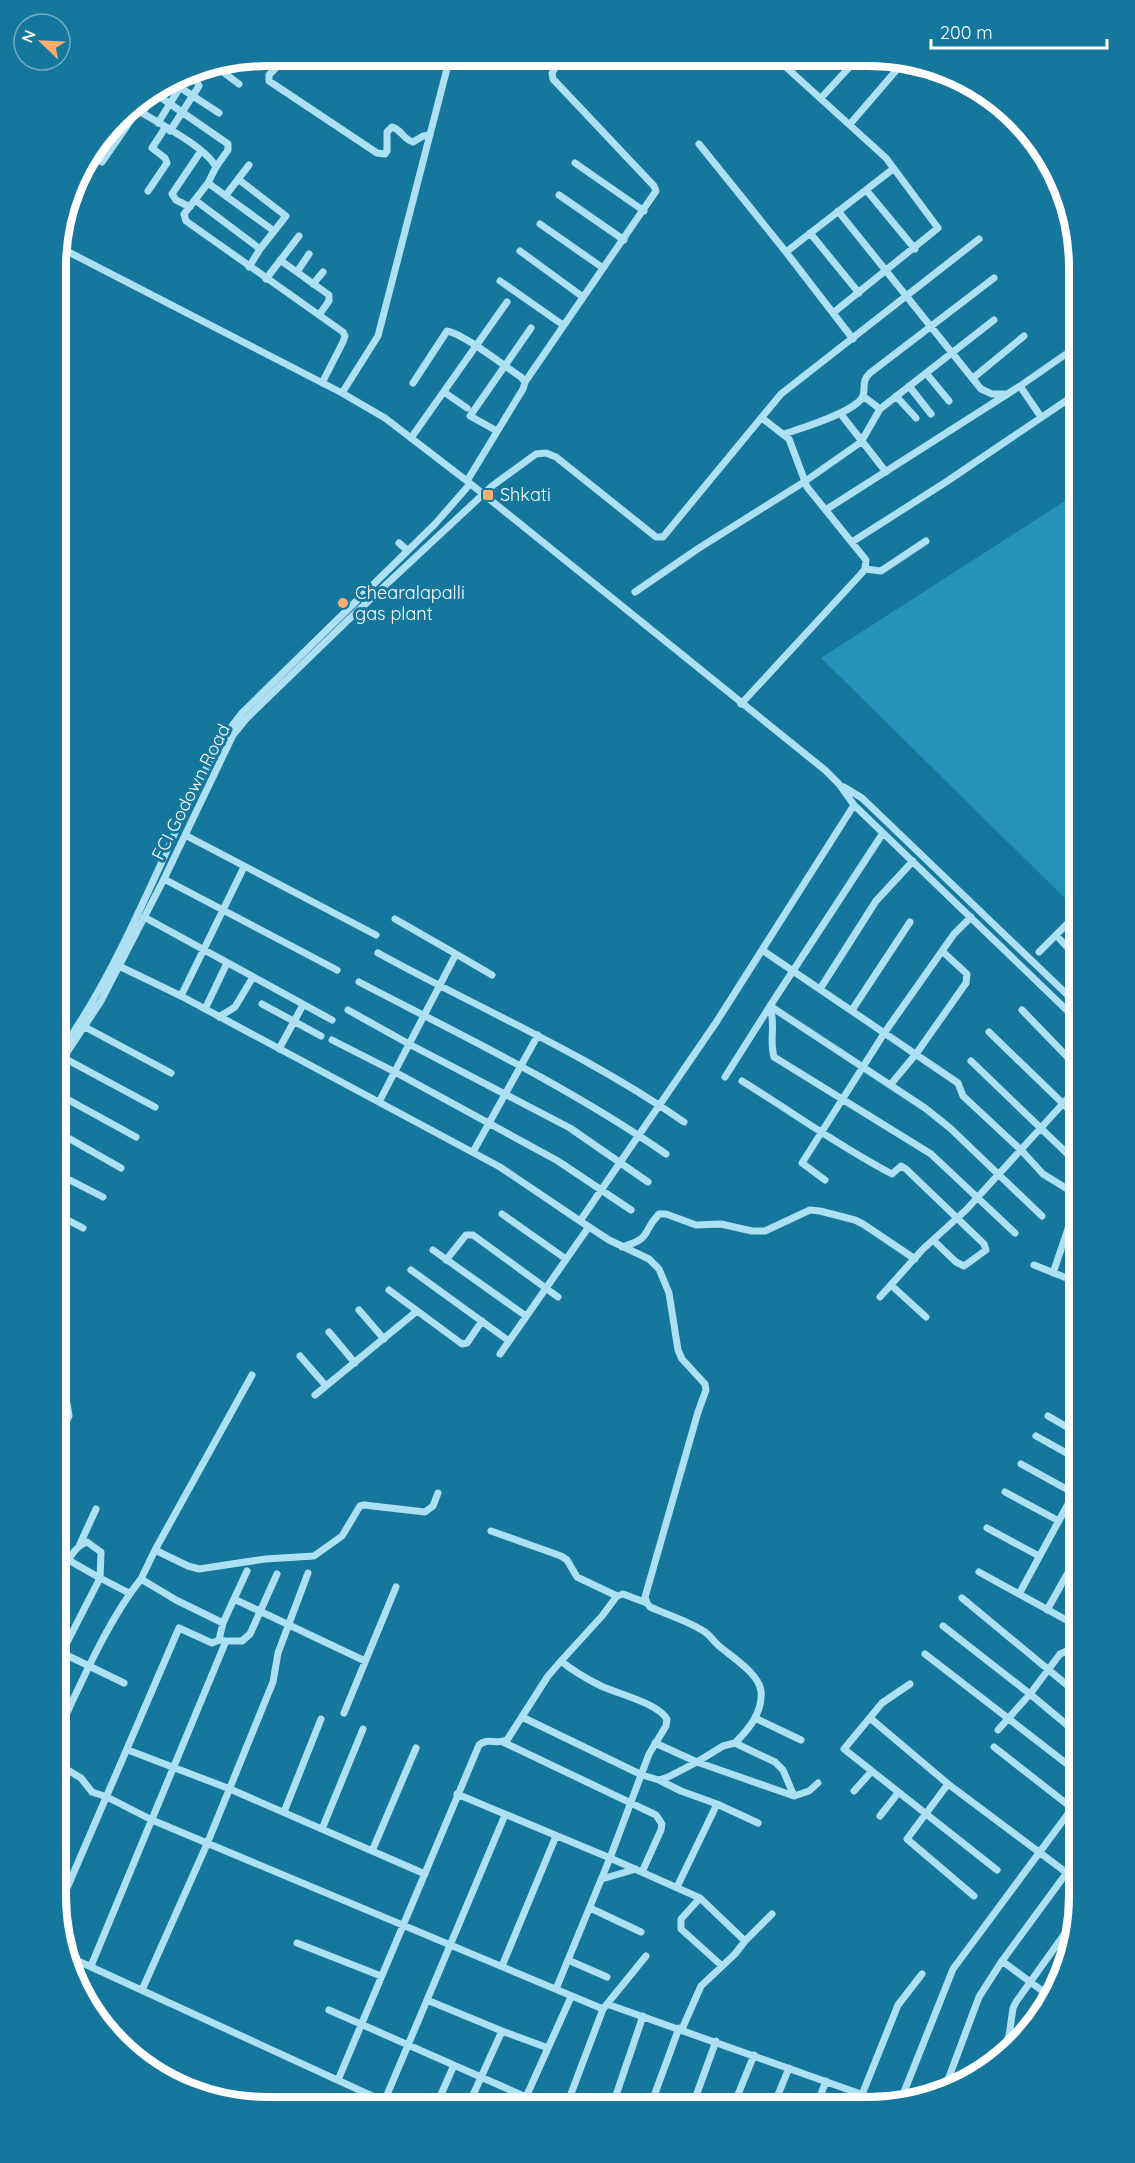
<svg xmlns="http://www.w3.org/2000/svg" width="1135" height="2163" font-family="Quicksand,sans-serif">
	<rect width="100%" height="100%" fill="#16779d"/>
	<path fill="#2592ba" d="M 1079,492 L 1079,912 L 821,658 Z"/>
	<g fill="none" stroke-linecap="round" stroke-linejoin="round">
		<path stroke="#ade0f3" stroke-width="7" d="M 287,56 L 269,75 L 269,81 L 377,153 L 385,154 L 387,151 L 387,132 L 392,127 C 401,129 404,140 413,142 L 423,136 L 430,135
			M 777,59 L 886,158 L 938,228 L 833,313
			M 215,66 L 239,84
			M 170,81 L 219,113
			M 153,92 L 228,144 L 228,150 L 216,167
			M 821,98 L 857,59
			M 131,106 C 152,120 204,145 216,167 L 208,183 L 184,214 L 186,221 L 343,332 L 345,336 L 343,342 L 322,383
			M 142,113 L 158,89
			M 116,123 L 124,129
			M 158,123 L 187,76
			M 850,124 L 906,59
			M 170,131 L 199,86 L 197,82 L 183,73
			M 699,144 L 786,252 L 853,339
			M 102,162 L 138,110
			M 575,163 L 644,211
			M 238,179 L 286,216 L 260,249 L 249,267
			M 208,183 L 274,231
			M 148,191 L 167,163 L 165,158 L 152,148 L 165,128
			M 867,191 L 915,249
			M 226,195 L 249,165
			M 559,195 L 624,240
			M 195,200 L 260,249
			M 190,207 L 176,200 L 172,194 L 201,151
			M 838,211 L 981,389 L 992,394 L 1004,394
			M 540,224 L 603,268
			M 810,233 L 859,293
			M 57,246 L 342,393 L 385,418 L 467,481 L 825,770 L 839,784 L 854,805 L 1079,1022
			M 520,251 L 583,297
			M 786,252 L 893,169
			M 280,260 L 329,295 L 329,301 L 319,315
			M 297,272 L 309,254
			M 266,279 L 299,236
			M 500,281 L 563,325
			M 313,284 L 323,272
			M 926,373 L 949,401
			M 973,378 L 1024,336
			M 525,382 L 656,191 L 654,186 L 553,79 L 552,73 L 562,57
			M 413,383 L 447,331 C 464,334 504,366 521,377 L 525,382 L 523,389 L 467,481
			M 909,386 L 931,414
			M 1020,386 L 1079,345
			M 444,392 L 467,408
			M 342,393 L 378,336 L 450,57
			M 863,396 L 880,409
			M 896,396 L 916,418
			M 1071,397 L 1079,409
			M 840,413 L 886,472
			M 497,431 L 470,416 L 531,328
			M 784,434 C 802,428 852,413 862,398 C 867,389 860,382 870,373 L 994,278
			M 411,438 L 507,302
			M 827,509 L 1020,386 L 1041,417
			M 852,542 L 946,482 L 1079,392
			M 399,543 L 407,550
			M 865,569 L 881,571 L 926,541
			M 635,592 L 699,548 L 804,482 L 861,442 L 880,409 L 994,320
			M 741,704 L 861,574 L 865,569 L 866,560 L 807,487 L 789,439 L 762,418
			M 844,787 L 862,798 L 1079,1006
			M 883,833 L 770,1006 L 925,1108 L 950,1128 L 1042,1216
			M 185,835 L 376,935
			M 164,879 L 337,970
			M 144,917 L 332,1020
			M 395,919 L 456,954
			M 1056,935 L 1079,960
			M 762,950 L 958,1083 L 963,1096 L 1021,1150 L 1043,1174 L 1069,1190 L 1076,1195 L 1079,1202
			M 1039,952 L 1075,916 L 1079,916
			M 378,953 C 480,1009 588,1055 684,1122
			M 119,966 L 181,996 L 500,1167 L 580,1221 L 717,1021 L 854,805
			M 359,982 C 463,1036 569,1087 666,1154
			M 820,989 L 876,901 L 913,861
			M 181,996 L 244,867
			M 262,1004 L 321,1036
			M 770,1006 C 776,1026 769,1039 774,1057 L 931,1154 L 1015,1233
			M 205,1009 L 227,963
			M 348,1010 L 409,1044 L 570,1128 L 648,1182
			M 852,1010 L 910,922
			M 1022,1010 L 1079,1069
			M 219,1017 L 235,1007 L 253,977
			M 85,1027 L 171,1073
			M 989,1032 L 1079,1119
			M 332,1040 L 395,1072 L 558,1161 L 631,1210
			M 279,1049 L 303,1005
			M 56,1058 C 99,998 130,932 160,866 C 182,817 208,754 242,713 L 435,524 L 470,484
			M 64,1058 L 155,1107
			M 971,1061 L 1079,1165
			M 56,1069 L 101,1001 L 164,879 L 233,735 L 246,719 L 347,621 L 492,486 L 536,454 L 546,453 L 556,457 L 656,537 L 663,537 L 781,394 L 979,239
			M 725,1077 L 770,1006
			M 742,1081 C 792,1112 840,1147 892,1174 L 901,1166 L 906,1169 L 984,1244 L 986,1250 L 964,1266 L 956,1262 L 933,1240
			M 891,1084 L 916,1054 L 966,983 L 967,974 L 942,951
			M 56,1093 L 136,1137
			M 379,1102 L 456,954 L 492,975
			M 56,1131 L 121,1168
			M 473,1152 L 538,1035
			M 56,1173 L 103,1197
			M 825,1180 L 802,1163 L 885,1032 L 954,934 L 971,917
			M 56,1214 L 83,1228
			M 502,1214 L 566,1259
			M 580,1221 L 609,1240 L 649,1259 L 659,1269 L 669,1293 L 678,1350 L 682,1359 L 705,1384 L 706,1390 L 698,1412 L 645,1597 L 647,1603 L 650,1607 C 668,1615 689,1621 705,1632 C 710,1635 713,1641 718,1645 C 730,1656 759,1673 761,1691 C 763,1712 749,1729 735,1743
			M 1064,1240 L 1079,1246
			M 622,1247 C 654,1237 640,1234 659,1214 L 666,1214 L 696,1225 L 721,1224 L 752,1231 L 765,1231 L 810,1210 L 820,1211 L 855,1220 L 863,1224 L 915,1259
			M 433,1250 L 526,1316
			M 446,1260 L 466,1235 L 473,1235 L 558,1297
			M 1034,1265 L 1079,1283
			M 411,1270 L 509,1341
			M 1053,1273 L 1074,1211 L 1079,1204
			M 891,1285 L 926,1317
			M 389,1290 L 462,1344 L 467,1343 L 482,1321
			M 880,1297 L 923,1249 L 966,1210 L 1079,1086
			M 359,1310 L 384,1339
			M 1077,1318 L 1079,1319
			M 329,1332 L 355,1363
			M 500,1354 L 588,1228
			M 300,1356 L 326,1386
			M 315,1395 L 417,1311
			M 1048,1416 L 1079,1434
			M 1036,1436 L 1079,1460
			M 56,1444 L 69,1416 L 67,1403 L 56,1397
			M 1021,1464 L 1079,1496
			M 1005,1492 L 1059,1521
			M 987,1528 L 1039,1556
			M 491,1531 L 561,1556 L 567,1560 L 577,1577 L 617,1596
			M 80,1544 L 96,1509
			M 155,1550 L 252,1375
			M 979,1572 L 1079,1627
			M 1068,1573 L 1079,1579
			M 56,1586 C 63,1572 71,1547 87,1542 L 101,1552 L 100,1578 L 129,1593
			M 1019,1594 L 1074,1493
			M 962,1598 L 1079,1695
			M 234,1599 L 247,1571
			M 1047,1610 L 1079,1553
			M 943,1626 L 1030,1694 L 1079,1735
			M 226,1641 L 242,1641 L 250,1634 L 277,1574
			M 56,1650 L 124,1683
			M 925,1654 L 1067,1764
			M 365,1661 L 234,1599 L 223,1623 L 176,1600 L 141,1579 L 155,1550 L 188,1566 L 199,1569 L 265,1559 L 314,1556 L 342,1536 L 360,1506 L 364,1505 L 425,1512 L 433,1506 L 438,1493
			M 56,1664 L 100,1578 L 56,1553
			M 910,1684 L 882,1703 L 844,1749 L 997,1870
			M 344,1713 L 396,1587
			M 522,1717 L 642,1775 L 659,1780 L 668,1777 L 697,1762 L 723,1746 L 735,1743 L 775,1762 L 783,1770 L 794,1796 L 809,1791 L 818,1783
			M 755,1718 L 801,1740
			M 870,1718 L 948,1784 L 1079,1882
			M 998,1730 L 1030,1694 L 1060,1654 L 1067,1651 L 1079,1657
			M 56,1736 C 80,1686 107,1621 141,1579
			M 503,1742 L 656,1815 L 662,1824 L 661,1830 L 642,1872
			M 655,1743 L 697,1762 L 794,1796
			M 994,1747 L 1072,1808
			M 128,1750 L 230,1789 L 425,1874
			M 1079,1752 L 1076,1750 L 1079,1746
			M 56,1763 L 81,1778 L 92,1792 L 107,1797 L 152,1820 L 603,2009 L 607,2004 L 889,2104
			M 659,1780 L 681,1791 L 717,1804
			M 948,1784 L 907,1839 L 974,1896
			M 854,1791 L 871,1772
			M 457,1794 L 610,1858 L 700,1898 L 745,1941 L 735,1954 L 701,1986 L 682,2029
			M 56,1809 L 58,1811
			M 284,1812 L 321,1719
			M 880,1816 L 898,1793
			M 322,1829 L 363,1729
			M 372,1851 L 416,1748
			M 602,1879 L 636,1869
			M 677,1887 L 717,1804 L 758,1823
			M 700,1898 L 681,1919 L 681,1929 L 722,1966
			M 590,1908 L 641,1932
			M 58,1909 L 179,1628 L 212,1643 L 219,1640 L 223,1623
			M 745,1941 L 772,1914
			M 297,1943 L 381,1976
			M 65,1955 L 394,2106
			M 568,1960 L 607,1977
			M 1002,1961 L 1079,1856
			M 91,1966 L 226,1641 L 219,1640
			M 502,1966 L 556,1836
			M 556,1989 L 610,1858 L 649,1754 L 666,1726 L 667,1719 C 657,1703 619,1694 601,1686 C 587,1679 573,1671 561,1661 L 602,1616 L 617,1596 L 623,1594 L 647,1603
			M 142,1990 L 207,1844 L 273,1682 L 278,1653 L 308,1573
			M 427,2000 L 502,2031 L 468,2106
			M 607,2004 L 646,1956
			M 329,2010 L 526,2097
			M 502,2031 L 548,2048
			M 1009,2036 L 1019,2041
			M 998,2060 L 1009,2036 L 1013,2008 L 1016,2002 L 1078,1915
			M 338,2080 L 479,1745 C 487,1737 497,1745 507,1740 L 548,1676 L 561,1661
			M 943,2093 L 979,1997 L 1002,1961 L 1052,1998
			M 384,2102 L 505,1815
			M 900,2102 L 953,1969 L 1079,1799
			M 436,2106 L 454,2065
			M 522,2106 L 571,1997
			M 566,2107 L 603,2009
			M 612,2107 L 643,2016
			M 650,2107 L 679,2028
			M 692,2107 L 716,2041
			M 733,2107 L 754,2055
			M 773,2107 L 789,2068
			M 816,2107 L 826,2081
			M 857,2107 L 898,2005 L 922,1974"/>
	</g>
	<g fill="#ffad6f" stroke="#16779d" stroke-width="2">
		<rect x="482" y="489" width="12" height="12" rx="3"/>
		<circle cx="343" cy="603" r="6"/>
	</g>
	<g text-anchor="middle" stroke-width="6" stroke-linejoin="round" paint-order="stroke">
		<g font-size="18" fill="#fff" stroke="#16779d" text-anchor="start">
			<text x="500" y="501">Shkati</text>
			<text x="355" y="599">Chearalapalli<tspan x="355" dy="21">gas plant</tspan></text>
		</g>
		<g font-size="18" fill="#fff" stroke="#16779d">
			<text transform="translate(191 792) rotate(-63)" y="6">FCI Godown Road</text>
		</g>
	</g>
	<path d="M0 0H1135V2163H0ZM267 66H868A201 201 0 0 1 1069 267V1896A201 201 0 0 1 868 2097H267A201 201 0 0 1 66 1896V267A201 201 0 0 1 267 66Z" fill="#16779d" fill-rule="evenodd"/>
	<path fill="none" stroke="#fff" stroke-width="8" d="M267 66H868A201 201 0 0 1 1069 267V1896A201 201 0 0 1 868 2097H267A201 201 0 0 1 66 1896V267A201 201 0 0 1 267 66Z"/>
	<g transform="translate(42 42) rotate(293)"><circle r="28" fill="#16779d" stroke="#73adc4" stroke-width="1.5"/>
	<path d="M0-4.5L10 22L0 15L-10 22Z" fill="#ffad6f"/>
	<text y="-9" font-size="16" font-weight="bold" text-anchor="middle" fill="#ffffff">N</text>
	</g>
	<path d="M931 39v9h176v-9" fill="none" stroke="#ffffff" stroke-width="3"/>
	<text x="940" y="39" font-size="18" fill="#ffffff" stroke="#16779d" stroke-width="4.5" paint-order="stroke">200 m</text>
</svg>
